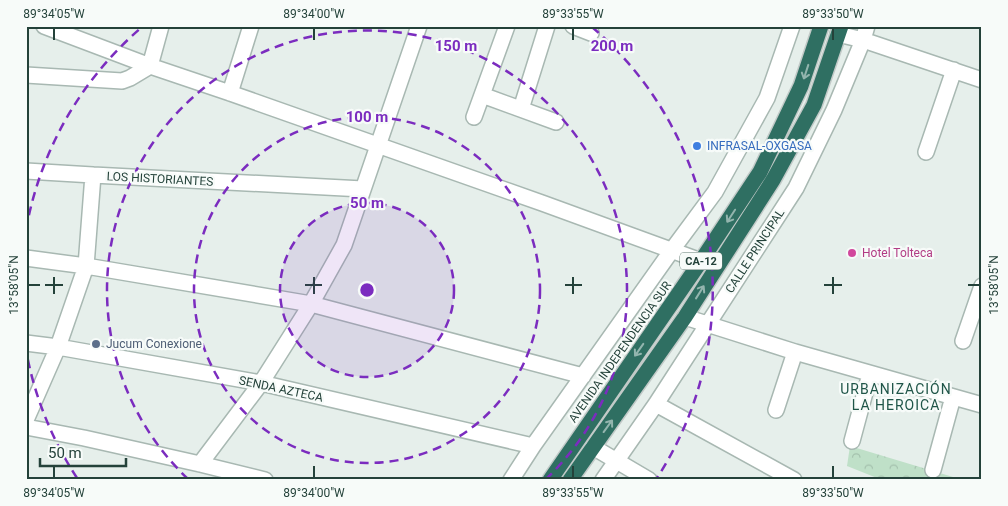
<svg xmlns="http://www.w3.org/2000/svg" width="1008" height="506" font-family="Roboto,sans-serif">
	<defs>
		<pattern id="forest-crowns" width="20" height="18" patternUnits="userSpaceOnUse" patternTransform="scale(1.25)"><rect width="20" height="18" fill="#bfe0c8"/><path d="M2 6a3 3 0 1 1 6 0M12 15a3 3 0 1 1 6 0" fill="none" stroke="#a4c1ad"/></pattern>
	</defs>
	<rect width="100%" height="100%" fill="#e6efeb"/>
	<path fill="url(#forest-crowns)" d="M 850,446 L 963,480 L 882,480 L 847,466 Z"/>
	<g fill="none" stroke-linecap="round" stroke-linejoin="round">
		<defs>
			<path id="minor" d="M 44,26 L 150,66 L 230,93 L 542,203 L 701,261
				M 573,26 L 591,33
				M 838,34 L 863,40 L 982,80
				M 26,75 L 122,81 L 130,78 L 150,66 L 161,26
				M 230,93 L 251,26
				M 482,95 L 556,122
				M 521,109 L 547,26
				M 474,117 L 507,26
				M 926,152 L 954,70
				M 26,171 L 93,175
				M 26,258 L 86,266 L 311,304 L 583,376
				M 685,317 L 795,352 L 982,405
				M 963,341 L 982,286
				M 26,343 L 58,347 L 261,383 L 533,446
				M 656,404 L 794,480
				M 776,410 L 795,352
				M 26,420 L 58,347 L 86,266 L 93,175 L 363,189
				M 26,427 L 84,438 L 200,464 L 265,480
				M 852,441 L 870,374
				M 593,447 L 649,480
				M 200,464 L 261,383 L 311,304 L 344,245 L 419,26
				M 933,470 L 953,397
				M 511,480 L 533,446 L 672,250 L 715,192 L 767,98 L 792,26
				M 603,480 L 656,404 L 796,188 L 834,110 L 863,40 L 867,26"/>
			<path id="highway" d="M 550,480 L 701,261 L 760,172 L 801,86 L 821,26
				M 570,480 L 685,317 L 773,180 L 814,105 L 841,26"/>
		</defs>
		<use href="#minor" stroke="#a8b8b2" stroke-width="18"/>
		<use href="#highway" stroke="#c2cac8" stroke-width="18"/>
		<use href="#minor" stroke="#fff" stroke-width="15"/>
		<use href="#highway" stroke="#2f6f62" stroke-width="15"/>
	</g>
	<defs><path id="oneway-shaft" d="M-6 0H5M1.5-3L5.5 0L1.5 3" fill="none" stroke-width="1.6" stroke-linecap="round" stroke-linejoin="round" transform="scale(1.25)"/></defs>
	<g stroke="#93b5ae">
		<use href="#oneway-shaft" transform="translate(806 72) rotate(108)"/>
		<use href="#oneway-shaft" transform="translate(731 216) rotate(123)"/>
		<use href="#oneway-shaft" transform="translate(700 292) rotate(-58)"/>
		<use href="#oneway-shaft" transform="translate(639 350) rotate(125)"/>
		<use href="#oneway-shaft" transform="translate(608 426) rotate(-54)"/>
	</g>
	<path fill="none" stroke="#24423a" stroke-width="2" d="M 54,28 L 54,40M 314,28 L 314,40M 573,28 L 573,40M 833,28 L 833,40M 54,277 L 54,294M 314,277 L 314,294M 573,277 L 573,294M 833,277 L 833,294M 28,285 L 40,285M 45,285 L 63,285M 305,285 L 322,285M 565,285 L 582,285M 824,285 L 842,285M 968,285 L 980,285M 54,466 L 54,478M 314,466 L 314,478M 573,466 L 573,478M 833,466 L 833,478"/>
	<circle cx="367" cy="290" r="87" fill="#7b2cbf" fill-opacity=".12"/>
	<g fill="none" stroke="#7b2cbf" stroke-width="2.5" stroke-dasharray="9 6">
		<circle cx="367" cy="290" r="87"/>
		<circle cx="367" cy="290" r="173"/>
		<path d="M188 479A260 260 0 1 1 546 479"/>
		<path d="M77 478A346 346 0 0 1 26 350M26 230A346 346 0 0 1 142 27M592 27A346 346 0 0 1 657 478"/>
	</g>
	<circle fill="#3f7fe0" stroke="#f7fbf9" stroke-width="2" cx="697" cy="146" r="5"/>
	<circle fill="#d1479c" stroke="#f7fbf9" stroke-width="2" cx="852" cy="253" r="5"/>
	<circle fill="#5c6f8a" stroke="#f7fbf9" stroke-width="2" cx="96" cy="344" r="5"/>
	<g text-anchor="middle" stroke-width="4.5" stroke-linejoin="round" paint-order="stroke">
		<rect fill="#f7fbf9" stroke="#637a73" stroke-width="1" x="680" y="252.5" width="42" height="17" rx="4"/>
		<g font-size="11" font-weight="bold" fill="#24423a">
			<text x="701" y="265">CA-12</text>
		</g>
		<g font-size="12" fill="#366cbe" stroke="#f7fbf9" text-anchor="start">
			<text x="707" y="150">INFRASAL-OXGASA</text>
		</g>
		<g font-size="12" fill="#24423a" stroke="#f7fbf9">
			<text transform="translate(160 179) rotate(3)" y="4">LOS HISTORIANTES</text>
			<text transform="translate(755 251) rotate(-57)" y="4">CALLE PRINCIPAL</text>
			<text transform="translate(620 352) rotate(-55)" y="4">AVENIDA INDEPENDENCIA SUR</text>
			<text transform="translate(281 389) rotate(12)" y="4">SENDA AZTECA</text>
		</g>
		<g font-size="12" fill="#b23c85" stroke="#f7fbf9" text-anchor="start">
			<text x="862" y="257">Hotel Tolteca</text>
		</g>
		<g font-size="12" fill="#4e5e75" stroke="#f7fbf9" text-anchor="start">
			<text x="106" y="348">Jucum Conexione</text>
		</g>
		<g font-size="14" letter-spacing="1" fill="#1f5548" stroke="#f7fbf9">
			<text x="896" y="394">URBANIZACIÓN<tspan x="896" dy="16">LA HEROICA</tspan></text>
		</g>
	</g>
	<circle cx="367" cy="290" r="8" fill="#7b2cbf" stroke="#f7fbf9" stroke-width="2.5"/>
	<g font-size="15" text-anchor="middle" font-weight="bold" fill="#7b2cbf" stroke="#f7fbf9" stroke-width="4.5" stroke-linejoin="round" paint-order="stroke">
		<text x="612" y="51">200 m</text>
		<text x="456" y="51">150 m</text>
		<text x="367" y="122">100 m</text>
		<text x="367" y="208">50 m</text>
	</g>
	<rect width="1008" height="506" fill="none" stroke="#f7fbf9" stroke-width="55"/>
	<path d="M40 458v8h86v-8" fill="none" stroke="#24423a" stroke-width="2.5"/>
	<text x="48" y="458" font-size="15" fill="#24423a" stroke="#f7fbf9" stroke-width="4" paint-order="stroke">50 m</text>
	<rect x="28" y="28" width="952" height="450" fill="none" stroke="#24423a" stroke-width="2"/>
	<g font-size="12" text-anchor="middle" fill="#24423a">
		<text x="54" y="18">89°34'05"W</text>
		<text x="314" y="18">89°34'00"W</text>
		<text x="573" y="18">89°33'55"W</text>
		<text x="833" y="18">89°33'50"W</text>
		<text transform="translate(14 285) rotate(-90)" y="4">13°58'05"N</text>
		<text transform="translate(994 285) rotate(-90)" y="4">13°58'05"N</text>
		<text x="54" y="497">89°34'05"W</text>
		<text x="314" y="497">89°34'00"W</text>
		<text x="573" y="497">89°33'55"W</text>
		<text x="833" y="497">89°33'50"W</text>
	</g>
</svg>
